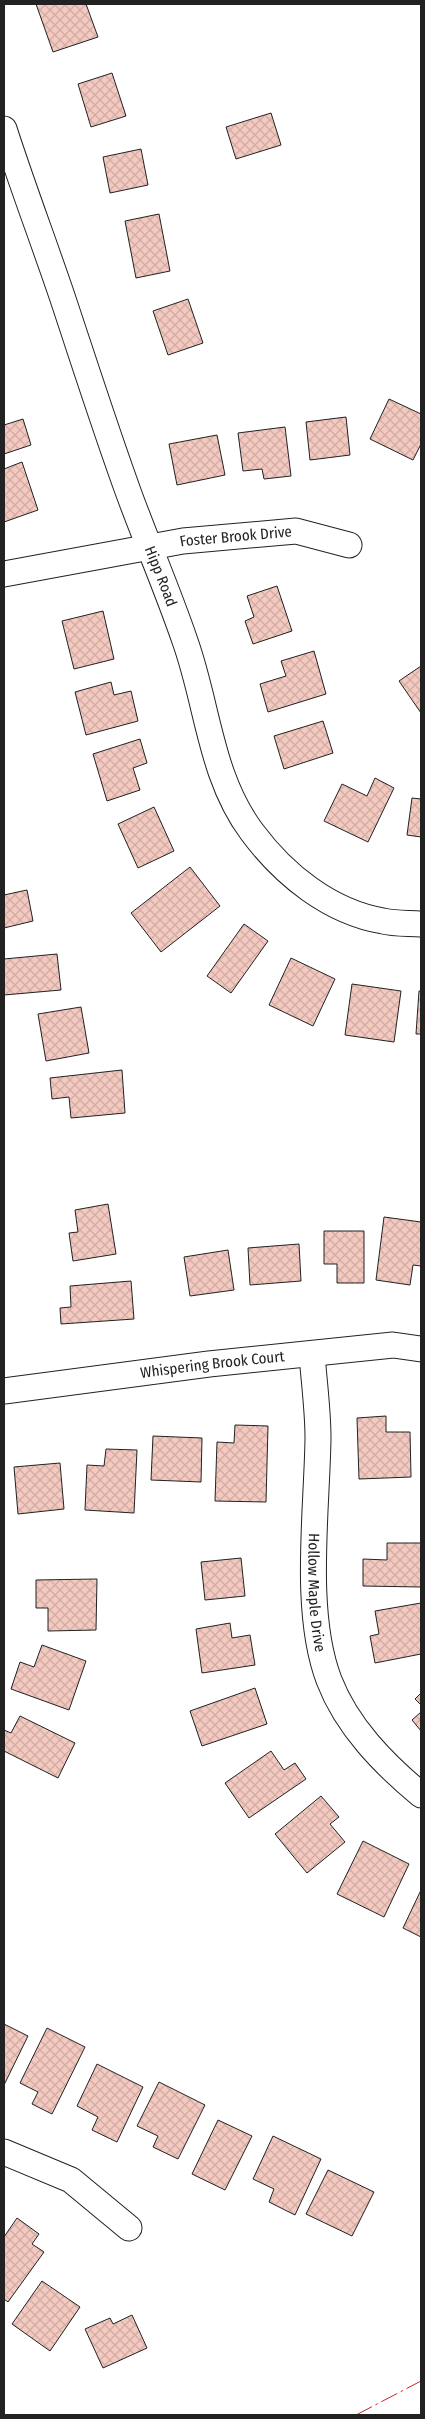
<svg xmlns="http://www.w3.org/2000/svg" width="425" height="2419" font-family="'Fira Sans Condensed',sans-serif">
	<defs>
		<pattern id="building-cross-hatch" width="8" height="8" patternUnits="userSpaceOnUse" patternTransform="scale(1.25)"><rect width="8" height="8" fill="#f3c9c0"/><path d="M0 0l8 8M0 8l8-8" fill="none" stroke="#d0aca5"/></pattern>
	</defs>
	<rect width="100%" height="100%" fill="#fff"/>
	<path fill="url(#building-cross-hatch)" stroke="#222" d="M 36,4 L 86,4 L 98,37 L 53,52 Z
		M 112,73 L 126,116 L 91,127 L 78,84 Z
		M 271,113 L 281,145 L 236,159 L 226,127 Z
		M 141,149 L 148,185 L 110,193 L 103,157 Z
		M 159,214 L 170,271 L 136,278 L 125,221 Z
		M 188,299 L 203,343 L 168,355 L 153,311 Z
		M 389,399 L 421,414 L 421,444 L 413,460 L 370,439 Z
		M 346,417 L 350,455 L 310,460 L 306,422 Z
		M 23,419 L 31,445 L 4,454 L 4,425 Z
		M 285,427 L 291,476 L 264,479 L 262,469 L 243,471 L 238,433 Z
		M 217,435 L 225,475 L 177,485 L 169,444 Z
		M 22,462 L 38,510 L 4,522 L 4,469 Z
		M 277,586 L 292,631 L 253,644 L 245,621 L 254,617 L 247,596 Z
		M 103,611 L 114,659 L 74,669 L 62,621 Z
		M 314,651 L 326,694 L 268,712 L 260,684 L 286,676 L 281,661 Z
		M 421,666 L 421,713 L 399,681 Z
		M 111,682 L 114,695 L 131,691 L 138,721 L 86,735 L 75,692 Z
		M 323,721 L 333,753 L 284,769 L 274,736 Z
		M 140,739 L 147,763 L 133,768 L 140,790 L 107,801 L 93,754 Z
		M 375,778 L 394,788 L 368,842 L 324,821 L 342,784 L 367,796 Z
		M 412,798 L 421,799 L 421,837 L 407,835 Z
		M 154,807 L 174,851 L 138,868 L 118,824 Z
		M 190,867 L 220,906 L 161,952 L 131,913 Z
		M 27,890 L 33,921 L 4,928 L 4,895 Z
		M 244,924 L 268,941 L 231,993 L 207,976 Z
		M 57,954 L 61,990 L 4,995 L 4,959 Z
		M 291,958 L 335,979 L 313,1026 L 269,1005 Z
		M 352,984 L 401,991 L 394,1042 L 345,1035 Z
		M 419,991 L 421,991 L 421,1034 L 416,1034 Z
		M 81,1007 L 89,1053 L 46,1061 L 38,1014 Z
		M 122,1070 L 125,1113 L 71,1118 L 69,1097 L 52,1099 L 50,1078 Z
		M 108,1204 L 116,1254 L 73,1261 L 69,1233 L 78,1232 L 75,1210 Z
		M 384,1217 L 421,1222 L 421,1266 L 413,1265 L 410,1285 L 376,1280 Z
		M 324,1231 L 364,1231 L 364,1283 L 337,1283 L 337,1264 L 324,1264 Z
		M 299,1244 L 301,1281 L 250,1285 L 248,1248 Z
		M 228,1250 L 234,1290 L 190,1296 L 184,1257 Z
		M 131,1281 L 134,1319 L 61,1324 L 60,1308 L 71,1307 L 70,1286 Z
		M 386,1416 L 386,1432 L 410,1432 L 411,1477 L 359,1479 L 357,1418 Z
		M 235,1425 L 268,1426 L 266,1502 L 215,1501 L 217,1442 L 234,1443 Z
		M 153,1436 L 202,1438 L 201,1482 L 151,1480 Z
		M 106,1449 L 137,1450 L 134,1513 L 85,1510 L 87,1465 L 104,1466 Z
		M 60,1463 L 64,1509 L 18,1514 L 14,1467 Z
		M 387,1543 L 421,1543 L 421,1587 L 363,1586 L 363,1559 L 387,1560 Z
		M 241,1558 L 245,1596 L 205,1600 L 201,1562 Z
		M 97,1579 L 96,1630 L 48,1631 L 48,1608 L 36,1608 L 36,1580 Z
		M 421,1603 L 421,1654 L 375,1663 L 370,1636 L 379,1634 L 375,1611 Z
		M 230,1623 L 232,1638 L 250,1635 L 255,1665 L 202,1673 L 196,1629 Z
		M 42,1645 L 86,1661 L 69,1710 L 11,1689 L 20,1662 L 34,1667 Z
		M 255,1688 L 267,1724 L 202,1746 L 190,1711 Z
		M 421,1693 L 421,1705 L 415,1699 Z
		M 421,1712 L 421,1731 L 412,1720 Z
		M 20,1716 L 75,1743 L 58,1778 L 4,1751 L 4,1730 L 11,1733 Z
		M 271,1751 L 284,1770 L 295,1763 L 306,1779 L 249,1818 L 225,1783 Z
		M 321,1796 L 339,1817 L 330,1824 L 345,1842 L 307,1873 L 275,1834 Z
		M 363,1841 L 409,1864 L 384,1917 L 337,1894 Z
		M 421,1890 L 421,1937 L 403,1928 Z
		M 4,2024 L 28,2036 L 4,2085 Z
		M 47,2028 L 85,2047 L 52,2114 L 32,2104 L 38,2092 L 20,2083 Z
		M 97,2064 L 143,2087 L 117,2142 L 92,2130 L 98,2117 L 77,2106 Z
		M 159,2082 L 205,2105 L 178,2159 L 153,2147 L 158,2136 L 137,2126 Z
		M 218,2120 L 252,2136 L 225,2190 L 192,2174 Z
		M 273,2136 L 321,2159 L 295,2215 L 269,2202 L 274,2189 L 253,2179 Z
		M 328,2170 L 374,2192 L 352,2236 L 306,2214 Z
		M 17,2218 L 39,2234 L 32,2244 L 44,2252 L 8,2302 L 4,2299 L 4,2237 Z
		M 42,2281 L 80,2307 L 50,2351 L 12,2324 Z
		M 132,2315 L 147,2348 L 103,2368 L 85,2329 L 110,2318 L 113,2324 Z"/>
	<g fill="none" stroke-linecap="round" stroke-linejoin="round">
		<defs>
			<g id="street">
				<path id="s1" d="M 4,129 C 22,185 43,240 62,296 C 84,362 105,428 129,494 C 147,543 168,591 185,641 C 208,705 210,776 252,832 C 284,875 330,912 383,921 C 395,924 409,923 421,924"/>
				<path id="s2" d="M 4,574 L 183,541 L 296,531 L 349,545"/>
				<path id="s3" d="M 312,1354 C 314,1382 318,1410 318,1438 C 317,1511 303,1612 329,1680 C 347,1727 384,1764 421,1795"/>
				<path id="s4" d="M 4,1391 L 209,1364 L 393,1345 L 421,1349"/>
				<path d="M 4,2152 L 71,2180 L 129,2228"/>
			</g>
		</defs>
		<use href="#street" stroke="#222" stroke-width="27"/>
		<use href="#street" stroke="#fff" stroke-width="25"/>
		<path stroke="#c62828" stroke-width="1" stroke-dasharray="18 4 2.5 4" stroke-linecap="butt" d="M 356,2415 L 421,2381"/>
	</g>
	<g text-anchor="middle" stroke-width="4" stroke-linejoin="round" paint-order="stroke">
		<g font-size="15" fill="#222" stroke="#fff">
			<text dy="5" stroke="none"><textPath href="#s2" startOffset="235">Foster Brook Drive</textPath></text>
			<text dy="5" stroke="none"><textPath href="#s1" startOffset="474">Hipp Road</textPath></text>
			<text dy="5" stroke="none"><textPath href="#s4" startOffset="210">Whispering Brook Court</textPath></text>
			<text dy="5" stroke="none"><textPath href="#s3" startOffset="239">Hollow Maple Drive</textPath></text>
		</g>
	</g>
	<rect width="425" height="2419" fill="none" stroke="#222222" stroke-width="10"/>
</svg>
